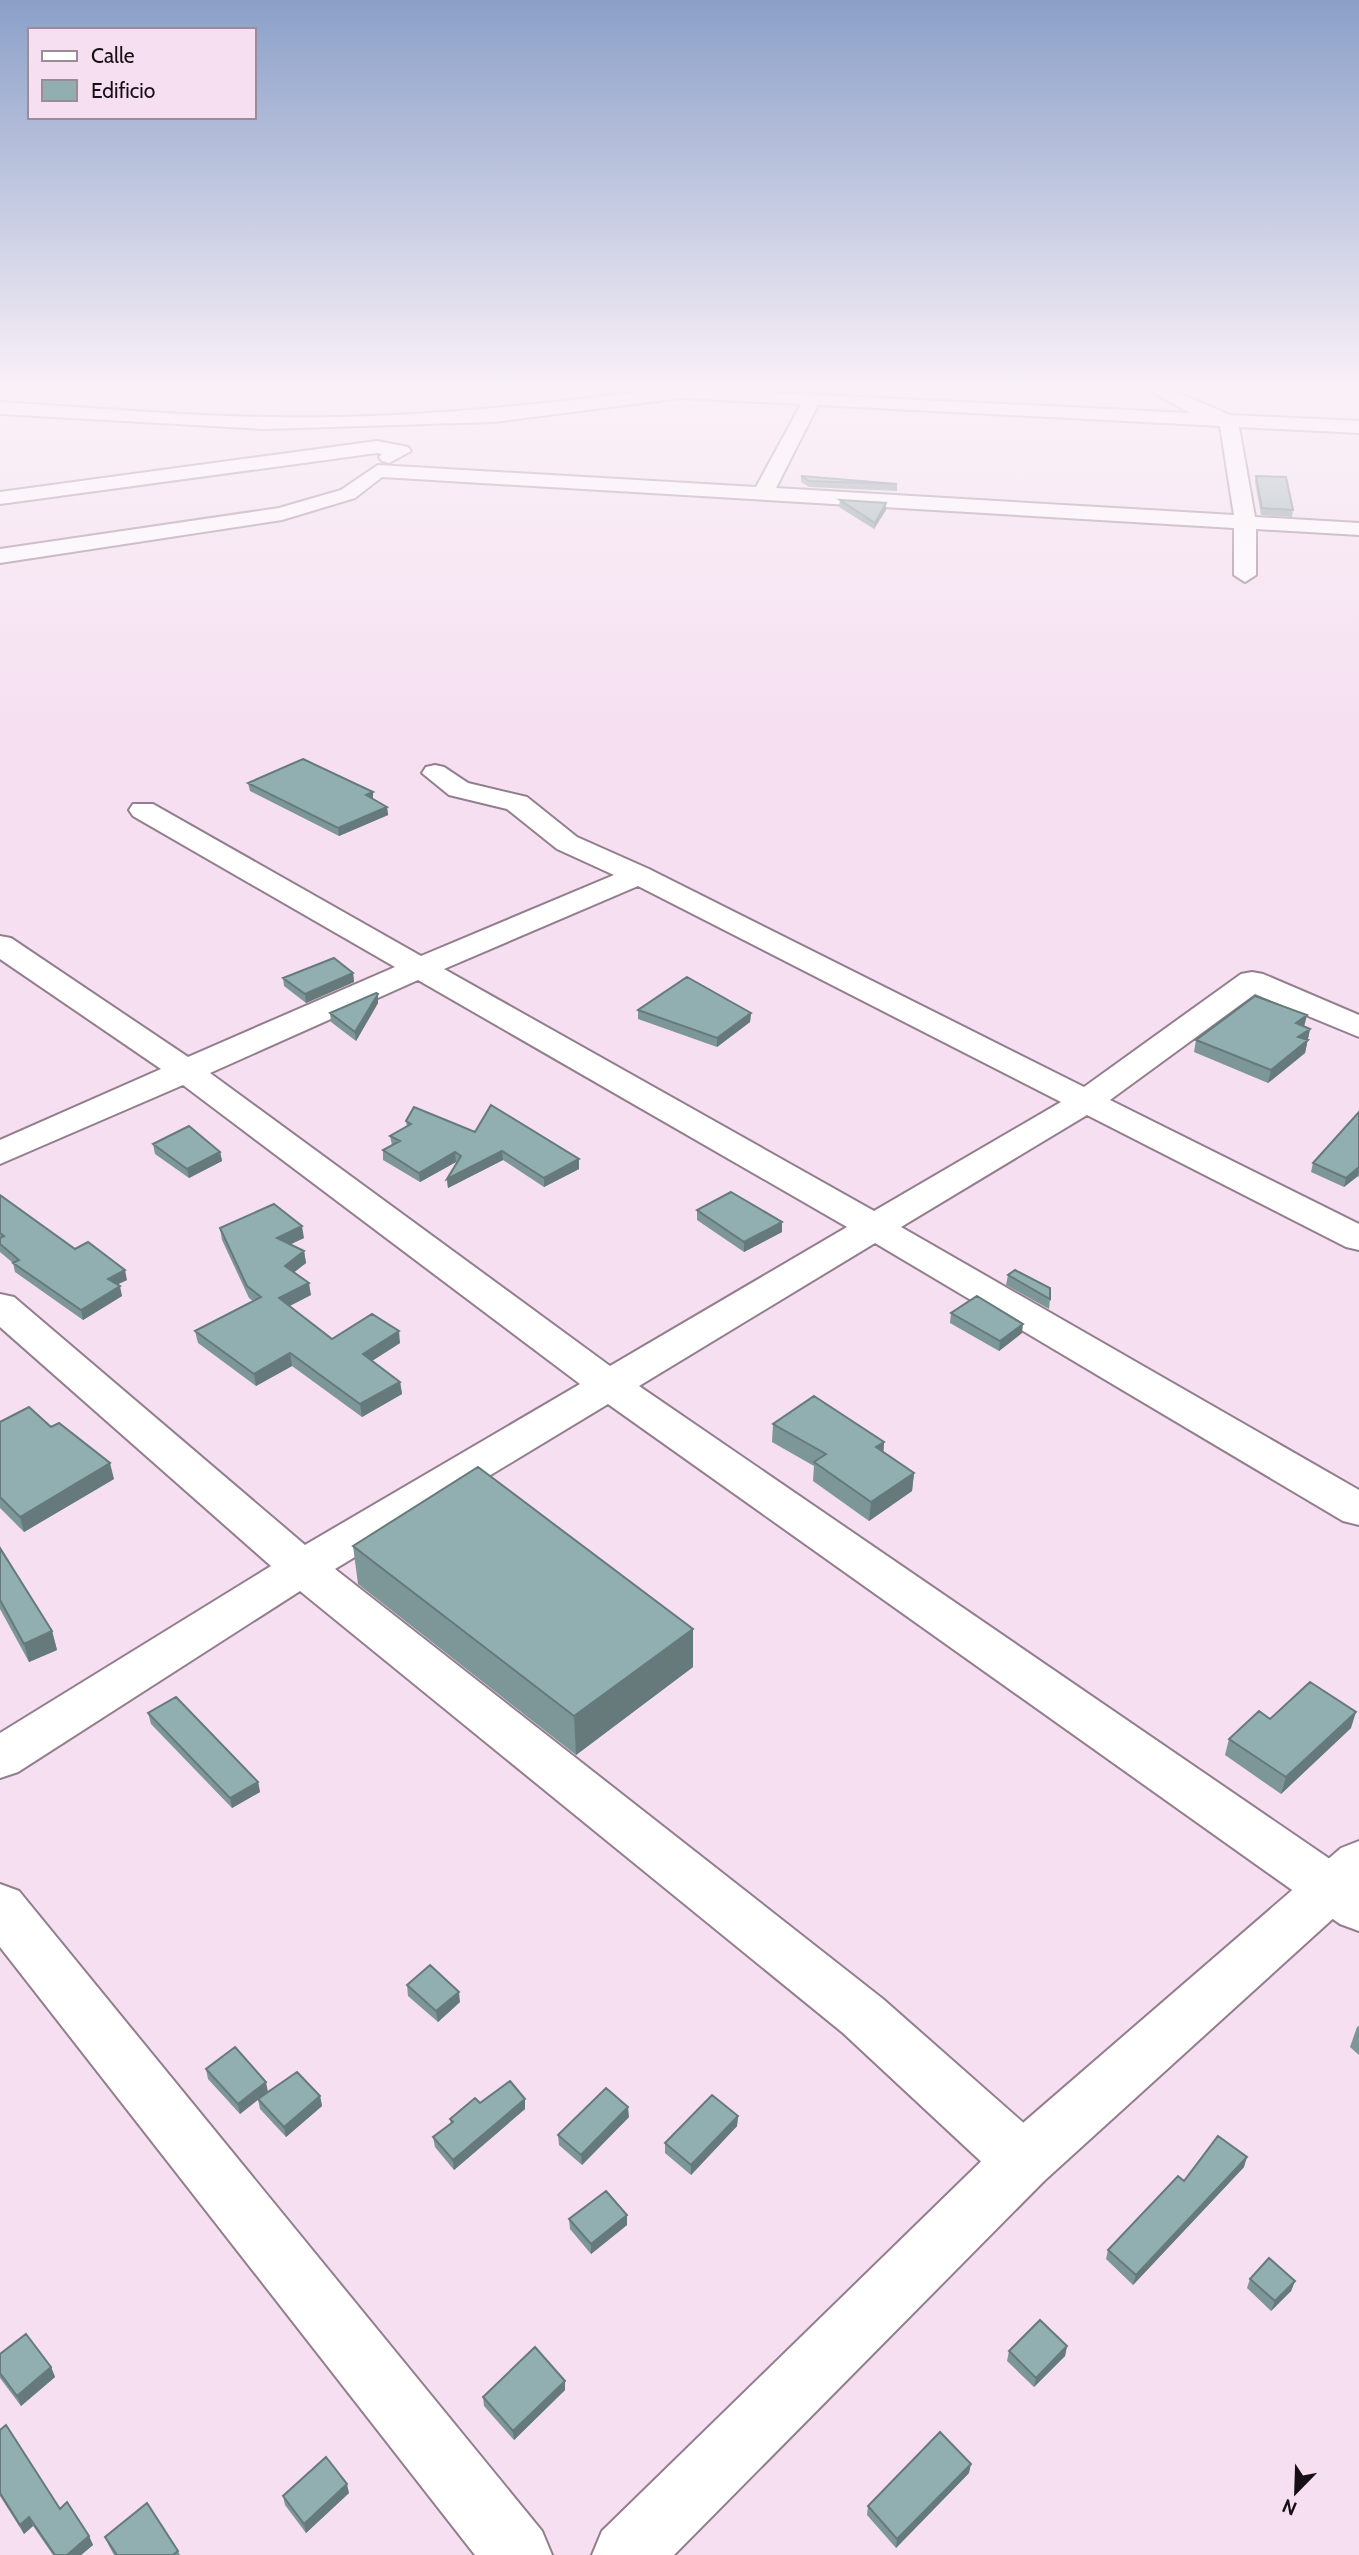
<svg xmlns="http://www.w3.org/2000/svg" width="1359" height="2555" font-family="Cabin,sans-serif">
	<rect width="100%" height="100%" fill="#f5dff0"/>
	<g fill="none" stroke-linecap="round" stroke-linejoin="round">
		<defs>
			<path id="street" d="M 674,388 L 1190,413 L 1145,388 L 1168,388 L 1230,415 L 1359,421 L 1359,433 L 1239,427 L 1255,517 L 1359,523 L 1359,535 L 1256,529 L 1256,575 L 1245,582 L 1234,575 L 1234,528 L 382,477 L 355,498 L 282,520 L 0,563 L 0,549 L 279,508 L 341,490 L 378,465 L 756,487 L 801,404 L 680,398 L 494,422 L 265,429 L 0,414 L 0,402 C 88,407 177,416 266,417 C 403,420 538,405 674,388 ZM 818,405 L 1220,426 L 1234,515 L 776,488 Z
				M 377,441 L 408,447 L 411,451 L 389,463 L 382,461 L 379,457 L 382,454 L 377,453 L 0,504 L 0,492 Z
				M 435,765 L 444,767 L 468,783 L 527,797 L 577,837 L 649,869 L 1084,1087 L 1241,974 L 1252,972 L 1263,974 L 1359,1015 L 1359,1037 L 1255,994 L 1110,1100 L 1359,1224 L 1359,1250 L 1346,1247 L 1087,1115 L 901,1227 L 1359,1490 L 1359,1525 L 1343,1521 L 875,1243 L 639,1386 L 1359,1879 L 1359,1931 L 1340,1924 L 608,1404 L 335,1569 L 883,1999 L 1044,2141 L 1052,2161 L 1044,2181 L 1023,2189 L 1002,2181 L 843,2033 L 300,1591 L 18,1772 L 0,1778 L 0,1733 L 271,1566 L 0,1327 L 0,1294 L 14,1297 L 305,1545 L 580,1384 L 183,1085 L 0,1164 L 0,1140 L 161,1069 L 0,959 L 0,936 L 11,938 L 188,1057 L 395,967 L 133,816 L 129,810 L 133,804 L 153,804 L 421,956 L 614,875 L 557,849 L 507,809 L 449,795 L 422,773 L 426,767 ZM 638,886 L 1061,1102 L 874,1211 L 444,969 ZM 418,980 L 847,1227 L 610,1366 L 210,1073 Z
				M 0,1884 L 19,1891 L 542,2531 L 552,2555 L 475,2555 L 0,1947 Z"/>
			<path id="secondary" d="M 1359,1841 L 1359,1895 L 1044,2181 L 674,2555 L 592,2555 L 602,2531 L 1002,2141 L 1341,1848 Z"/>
		</defs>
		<use href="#street" stroke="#927e8d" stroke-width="4"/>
		<use href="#secondary" stroke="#927e8d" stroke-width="4"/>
		<use href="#street" fill="#fff" fill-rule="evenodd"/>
		<use href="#secondary" fill="#fff" fill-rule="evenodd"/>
	</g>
	<path fill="#7d9697" d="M 801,476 L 897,484 L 897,491 L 809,487 L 801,482 Z
		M 1256,476 L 1293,510 L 1292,517 L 1261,515 L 1255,482 Z
		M 840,500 L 886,510 L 874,529 L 839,507 Z
		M 248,783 L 373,792 L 373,799 L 387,807 L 388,815 L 339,836 L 250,791 Z
		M 353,973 L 354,982 L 306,1003 L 284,986 L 283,978 Z
		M 378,994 L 378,1003 L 356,1041 L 331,1022 L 330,1013 Z
		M 638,1010 L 751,1013 L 750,1022 L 717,1047 L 638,1019 Z
		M 1304,1027 L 1310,1029 L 1305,1053 L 1268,1083 L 1194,1052 L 1196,1040 Z
		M 1359,1112 L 1359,1177 L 1358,1176 L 1344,1187 L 1311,1172 L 1313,1163 Z
		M 406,1121 L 475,1132 L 579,1169 L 544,1187 L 503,1160 L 448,1188 L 447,1179 L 457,1162 L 456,1162 L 420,1182 L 383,1160 L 383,1150 L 392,1145 L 390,1136 L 407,1127 Z
		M 153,1144 L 220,1152 L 222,1161 L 189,1178 L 155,1154 Z
		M 0,1195 L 75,1249 L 127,1280 L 118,1284 L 122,1296 L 83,1320 L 15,1272 L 13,1263 L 0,1252 Z
		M 697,1210 L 782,1232 L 744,1252 L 697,1220 Z
		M 220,1228 L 304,1238 L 290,1244 L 304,1251 L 306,1263 L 294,1272 L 311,1295 L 290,1306 L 332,1339 L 400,1343 L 372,1361 L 400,1382 L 402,1394 L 362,1417 L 292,1366 L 256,1386 L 198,1343 L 195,1331 L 253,1301 L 249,1298 L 222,1240 Z
		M 1008,1275 L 1050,1299 L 1049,1309 L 1006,1285 Z
		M 951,1313 L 1022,1333 L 999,1351 L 950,1323 Z
		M 0,1422 L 51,1427 L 114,1479 L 24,1532 L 0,1508 Z
		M 773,1424 L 884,1442 L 883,1453 L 914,1473 L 912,1491 L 869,1521 L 813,1481 L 814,1466 L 772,1442 Z
		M 353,1546 L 693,1667 L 576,1755 L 358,1584 Z
		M 0,1548 L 52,1631 L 57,1650 L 29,1662 L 0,1609 Z
		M 148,1713 L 258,1782 L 260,1792 L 232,1808 L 151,1724 Z
		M 1270,1719 L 1351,1728 L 1281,1794 L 1225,1755 L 1229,1739 Z
		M 407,1985 L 460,2002 L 438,2022 L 408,1996 Z
		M 1359,2026 L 1359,2055 L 1350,2047 L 1357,2027 Z
		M 206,2069 L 268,2092 L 320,2096 L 322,2106 L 286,2137 L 260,2109 L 258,2099 L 240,2114 L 208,2079 Z
		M 525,2099 L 525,2109 L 454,2170 L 435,2147 L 433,2137 L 451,2124 L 450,2119 L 480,2103 Z
		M 738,2116 L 737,2126 L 691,2175 L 665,2153 L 665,2143 Z
		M 629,2117 L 582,2165 L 559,2145 L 558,2135 Z
		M 1244,2167 L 1133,2285 L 1106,2259 L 1108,2250 L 1184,2181 Z
		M 569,2219 L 627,2225 L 591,2254 L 570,2229 Z
		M 1250,2279 L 1295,2281 L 1291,2291 L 1271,2311 L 1247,2288 Z
		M 1067,2346 L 1065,2356 L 1034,2387 L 1007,2361 L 1009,2351 Z
		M 0,2354 L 51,2367 L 55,2377 L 21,2406 L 0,2378 Z
		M 565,2381 L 565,2390 L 514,2440 L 484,2406 L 483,2397 Z
		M 0,2430 L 60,2509 L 89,2536 L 93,2545 L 81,2555 L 53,2555 L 33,2526 L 24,2534 L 0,2496 Z
		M 969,2473 L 896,2548 L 867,2515 L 868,2506 Z
		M 349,2493 L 306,2533 L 285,2505 L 283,2496 Z
		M 105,2537 L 178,2551 L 180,2555 L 114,2555 L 109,2546 Z"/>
	<path fill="#667a7b" d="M 886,503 L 886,510 L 874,529 L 875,523 Z
		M 373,792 L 373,800 L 366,795 Z
		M 387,807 L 388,815 L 339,836 L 338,828 Z
		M 353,973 L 354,982 L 306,1003 L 305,994 Z
		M 378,994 L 378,1003 L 356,1041 L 355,1032 Z
		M 751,1013 L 750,1022 L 717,1047 L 717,1038 Z
		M 1307,1015 L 1304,1027 L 1296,1023 Z
		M 1310,1029 L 1305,1053 L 1268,1083 L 1271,1070 L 1298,1037 Z
		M 502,1151 L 503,1160 L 448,1188 L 447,1179 Z
		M 220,1152 L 222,1161 L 189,1178 L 187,1169 Z
		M 455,1152 L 456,1162 L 420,1182 L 419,1173 Z
		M 579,1159 L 579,1169 L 544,1187 L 544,1178 Z
		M 1359,1167 L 1358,1176 L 1344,1187 L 1346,1178 Z
		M 782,1222 L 782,1232 L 744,1252 L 744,1242 Z
		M 302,1226 L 304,1238 L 279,1250 L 277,1238 Z
		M 304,1251 L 306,1263 L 287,1278 L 285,1266 Z
		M 125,1270 L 127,1280 L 110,1288 L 108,1279 Z
		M 309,1283 L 311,1295 L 281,1310 L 279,1298 Z
		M 120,1286 L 122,1296 L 83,1320 L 81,1310 Z
		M 1023,1324 L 1022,1333 L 999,1351 L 1000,1341 Z
		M 399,1331 L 400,1343 L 364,1366 L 363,1354 Z
		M 290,1353 L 292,1366 L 256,1386 L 254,1374 Z
		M 400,1382 L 402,1394 L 362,1417 L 360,1404 Z
		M 884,1442 L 883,1460 L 876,1447 Z
		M 110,1463 L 114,1479 L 24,1532 L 20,1517 Z
		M 914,1473 L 912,1491 L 869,1521 L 871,1502 Z
		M 693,1629 L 693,1667 L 576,1755 L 574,1716 Z
		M 52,1631 L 57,1650 L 29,1662 L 24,1644 Z
		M 1356,1712 L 1351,1728 L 1281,1794 L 1286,1777 Z
		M 258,1782 L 260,1792 L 232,1808 L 230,1798 Z
		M 459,1992 L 460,2002 L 438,2022 L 436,2011 Z
		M 266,2082 L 268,2092 L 240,2114 L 238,2104 Z
		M 320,2096 L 322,2106 L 286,2137 L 284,2127 Z
		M 525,2099 L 525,2109 L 454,2170 L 453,2160 Z
		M 628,2107 L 629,2117 L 582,2165 L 581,2155 Z
		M 738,2116 L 737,2126 L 691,2175 L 691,2165 Z
		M 1247,2157 L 1244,2167 L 1133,2285 L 1136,2275 Z
		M 627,2215 L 627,2225 L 591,2254 L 591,2244 Z
		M 1295,2281 L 1291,2291 L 1271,2311 L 1275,2301 Z
		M 1067,2346 L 1065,2356 L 1034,2387 L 1036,2378 Z
		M 51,2367 L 55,2377 L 21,2406 L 17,2396 Z
		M 565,2381 L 565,2390 L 514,2440 L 513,2431 Z
		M 971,2464 L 969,2473 L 896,2548 L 897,2539 Z
		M 347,2484 L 349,2493 L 306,2533 L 304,2524 Z
		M 29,2517 L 33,2526 L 24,2534 L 20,2525 Z
		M 89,2536 L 93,2545 L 81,2555 L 67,2555 Z"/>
	<path fill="#91afb0" stroke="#667a7b" stroke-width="2" d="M 801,476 L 897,484 L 809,481 Z
		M 1256,476 L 1286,477 L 1293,510 L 1262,508 Z
		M 840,500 L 886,503 L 875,523 Z
		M 303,759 L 373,792 L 366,795 L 387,807 L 338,828 L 248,783 Z
		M 334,958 L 353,973 L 305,994 L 283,978 Z
		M 687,977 L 751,1013 L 717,1038 L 638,1010 Z
		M 376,993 L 378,994 L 355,1032 L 330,1013 Z
		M 1255,996 L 1307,1015 L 1296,1023 L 1310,1029 L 1298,1037 L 1308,1040 L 1271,1070 L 1196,1040 Z
		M 491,1105 L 579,1159 L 544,1178 L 502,1151 L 447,1179 L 461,1156 L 455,1152 L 419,1173 L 383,1150 L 400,1141 L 390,1136 L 411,1124 L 406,1121 L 414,1107 L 475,1132 Z
		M 1359,1112 L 1359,1167 L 1346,1178 L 1313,1163 Z
		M 189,1126 L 220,1152 L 187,1169 L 153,1144 Z
		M 731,1192 L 782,1222 L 744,1242 L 697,1210 Z
		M 0,1195 L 75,1249 L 88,1242 L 125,1270 L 108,1279 L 120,1286 L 81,1310 L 13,1263 L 19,1260 L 0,1244 L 0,1238 L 4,1236 L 0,1233 Z
		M 274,1204 L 302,1226 L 277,1238 L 304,1251 L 285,1266 L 309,1283 L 279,1298 L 332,1339 L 372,1314 L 399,1331 L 363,1354 L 400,1382 L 360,1404 L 290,1353 L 254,1374 L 195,1331 L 261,1297 L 247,1286 L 220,1228 Z
		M 1015,1270 L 1050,1288 L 1050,1299 L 1008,1275 Z
		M 977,1296 L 1023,1324 L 1000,1341 L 951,1313 Z
		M 814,1396 L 884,1442 L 876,1447 L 914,1473 L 871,1502 L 814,1462 L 826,1454 L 773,1424 Z
		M 29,1407 L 51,1427 L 59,1423 L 110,1463 L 20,1517 L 0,1497 L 0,1422 Z
		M 478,1467 L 693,1629 L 574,1716 L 353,1546 Z
		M 0,1548 L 52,1631 L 24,1644 L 0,1600 Z
		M 1310,1682 L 1356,1712 L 1286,1777 L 1229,1739 L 1259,1711 L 1270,1719 Z
		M 176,1697 L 258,1782 L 230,1798 L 148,1713 Z
		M 430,1965 L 459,1992 L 436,2011 L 407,1985 Z
		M 235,2047 L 266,2082 L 238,2104 L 206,2069 Z
		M 297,2072 L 320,2096 L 284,2127 L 258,2099 Z
		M 510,2081 L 525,2099 L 453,2160 L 433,2137 L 453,2122 L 450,2119 L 475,2098 L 480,2103 Z
		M 606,2088 L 628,2107 L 581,2155 L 558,2135 Z
		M 712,2095 L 738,2116 L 691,2165 L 665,2143 Z
		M 1218,2136 L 1247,2157 L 1136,2275 L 1108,2250 L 1178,2176 L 1184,2181 Z
		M 606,2191 L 627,2215 L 591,2244 L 569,2219 Z
		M 1269,2258 L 1295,2281 L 1275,2301 L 1250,2279 Z
		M 1040,2320 L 1067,2346 L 1036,2378 L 1009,2351 Z
		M 26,2334 L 51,2367 L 17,2396 L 0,2373 L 0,2354 Z
		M 535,2347 L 565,2381 L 513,2431 L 483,2397 Z
		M 6,2425 L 60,2509 L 67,2502 L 89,2536 L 67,2555 L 55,2555 L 29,2517 L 20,2525 L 0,2493 L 0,2430 Z
		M 940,2432 L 971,2464 L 897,2539 L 868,2506 Z
		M 326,2457 L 347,2484 L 304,2524 L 283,2496 Z
		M 147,2503 L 178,2551 L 173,2555 L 117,2555 L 105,2537 Z"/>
	<linearGradient id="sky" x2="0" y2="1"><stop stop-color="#8ba0c8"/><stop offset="0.52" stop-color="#faf1f8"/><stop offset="1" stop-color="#faf1f8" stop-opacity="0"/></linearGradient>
	<rect width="1359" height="746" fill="url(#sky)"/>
	<rect x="28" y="28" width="228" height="91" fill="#f5dff0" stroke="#9c8c98" stroke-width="2"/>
	<rect x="42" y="51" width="35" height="10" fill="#ffffff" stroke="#9c8c98" stroke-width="2"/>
	<text x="91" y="63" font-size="21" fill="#170f15">Calle</text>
	<rect x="42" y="80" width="35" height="21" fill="#91afb0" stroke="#9c8c98" stroke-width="2"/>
	<text x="91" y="98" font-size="21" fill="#170f15">Edificio</text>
	<g transform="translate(1296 2492) rotate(203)" stroke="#f5dff0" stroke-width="5" paint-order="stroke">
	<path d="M0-5L12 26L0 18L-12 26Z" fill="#170f15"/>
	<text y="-10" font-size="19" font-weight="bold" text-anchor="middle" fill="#170f15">N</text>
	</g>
</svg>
